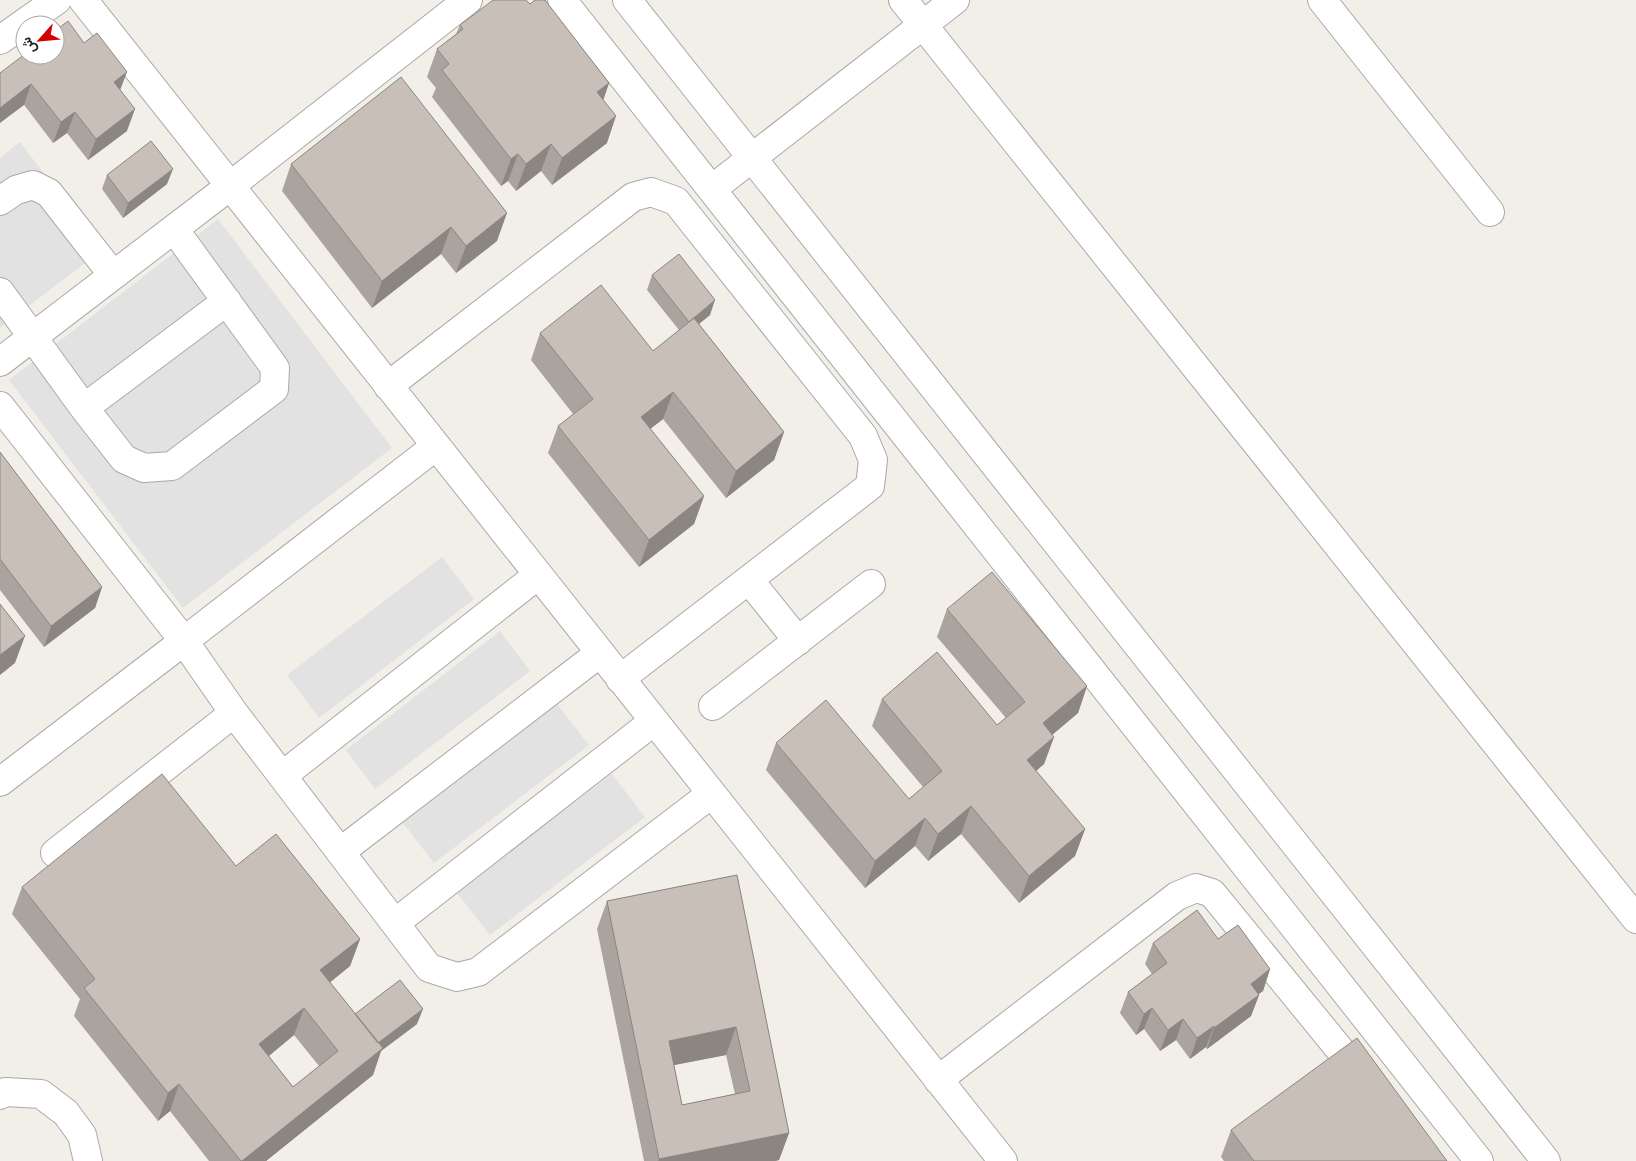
<svg xmlns="http://www.w3.org/2000/svg" width="1636" height="1161" font-family="'Open Sans',Vazirmatn,sans-serif">
	<rect width="100%" height="100%" fill="#f2efe9"/>
	<path fill="#e2e2e2" d="M 20,142 L 102,250 L 0,328 L 0,158 Z
		M 218,219 L 392,448 L 183,608 L 9,380 Z
		M 442,557 L 474,599 L 319,718 L 287,675 Z
		M 500,631 L 530,671 L 375,789 L 346,750 Z
		M 557,704 L 589,745 L 434,863 L 403,823 Z
		M 612,774 L 645,817 L 490,935 L 457,893 Z"/>
	<g fill="none" stroke-linecap="round" stroke-linejoin="round">
		<defs>
			<path id="minor" d="M 83,0 L 1003,1161
				M 562,0 L 1479,1161
				M 627,0 L 1546,1161
				M 903,0 L 1636,919
				M 1322,0 L 1490,212
				M 0,40 L 57,0
				M 712,189 L 955,0
				M 0,201 L 16,190 L 33,185 L 49,193 L 113,275
				M 0,292 L 84,408 L 124,459 L 144,468 L 172,466 L 274,389 L 275,368 L 174,229
				M 0,362 L 230,186 L 468,0
				M 388,386 L 633,197 L 651,192 L 676,201 L 863,436 L 873,460 L 870,486 L 620,679
				M 0,406 L 184,641 L 436,446
				M 84,408 L 227,301
				M 749,580 L 798,641
				M 713,706 L 871,584
				M 282,776 L 538,575
				M 0,782 L 184,641 L 234,713 L 429,968 L 457,977 L 478,972 L 711,794
				M 340,852 L 600,653
				M 55,853 L 234,713
				M 395,923 L 654,721
				M 938,1080 L 1177,896 L 1196,888 L 1212,893 L 1363,1078
				M 0,1095 L 5,1092 L 41,1094 L 66,1113 L 82,1135 L 88,1161"/>
		</defs>
		<use href="#minor" stroke="#a9a9a9" stroke-width="30"/>
		<use href="#minor" stroke="#fff" stroke-width="28"/>
	</g>
	<path fill="#aba49e" fill-rule="evenodd" d="M 530,4 L 609,83 L 603,99 L 607,143 L 552,185 L 541,171 L 516,191 L 508,181 L 501,186 L 432,97 L 436,88 L 427,77 L 437,49 L 456,34 L 460,25 Z
		M 0,73 L 120,90 L 127,131 L 88,160 L 67,133 L 53,143 Z
		M 291,164 L 497,241 L 456,273 L 441,254 L 372,308 L 282,191 Z
		M 107,175 L 167,184 L 123,218 L 102,189 Z
		M 652,275 L 710,315 L 699,324 L 784,432 L 774,460 L 726,498 L 663,419 L 650,429 L 704,496 L 694,524 L 639,567 L 548,453 L 558,426 L 573,414 L 531,360 L 540,333 L 653,351 L 679,330 L 647,290 Z
		M 0,452 L 102,587 L 95,608 L 44,647 L 0,590 Z
		M 947,609 L 1087,686 L 1078,713 L 1052,735 L 1054,737 L 1044,764 L 1036,771 L 1085,829 L 1075,856 L 1019,903 L 961,834 L 928,861 L 915,846 L 865,888 L 766,770 L 776,743 L 909,799 L 923,787 L 872,726 L 882,699 L 997,725 L 1006,718 L 937,637 Z
		M 236,866 L 360,939 L 350,966 L 330,982 L 355,1014 L 417,1024 L 381,1051 L 373,1075 L 266,1161 L 209,1161 L 170,1111 L 158,1121 L 74,1016 L 80,999 L 12,914 L 22,887 ZM 294,1035 L 319,1066 L 293,1087 L 269,1056 Z
		M 737,875 L 789,1133 L 779,1160 L 775,1161 L 644,1161 L 597,929 L 607,901 ZM 726,1055 L 735,1094 L 682,1105 L 674,1065 Z
		M 1218,939 L 1270,969 L 1263,991 L 1258,994 L 1259,995 L 1251,1016 L 1207,1049 L 1206,1047 L 1190,1059 L 1176,1040 L 1160,1051 L 1144,1029 L 1136,1035 L 1120,1013 L 1128,992 L 1152,974 L 1145,964 L 1153,943 Z
		M 1231,1130 L 1447,1161 L 1224,1161 L 1221,1157 Z"/>
	<path fill="#8b8681" d="M 127,72 L 119,93 L 114,82 Z
		M 609,83 L 600,110 L 597,92 Z
		M 31,84 L 24,105 L 0,123 L 0,108 Z
		M 135,109 L 127,131 L 88,160 L 96,139 Z
		M 75,112 L 67,133 L 53,143 L 61,122 Z
		M 616,116 L 607,143 L 552,185 L 562,158 Z
		M 551,144 L 541,171 L 516,191 L 526,164 Z
		M 518,154 L 508,181 L 501,186 L 511,159 Z
		M 173,169 L 167,184 L 123,218 L 128,203 Z
		M 507,213 L 497,241 L 456,273 L 466,246 Z
		M 451,227 L 441,254 L 372,308 L 382,281 Z
		M 715,300 L 710,315 L 684,336 L 689,322 Z
		M 673,392 L 663,419 L 631,444 L 641,417 Z
		M 784,432 L 774,460 L 726,498 L 736,471 Z
		M 704,496 L 694,524 L 639,567 L 649,540 Z
		M 102,587 L 95,608 L 44,647 L 51,626 Z
		M 25,636 L 15,663 L 0,675 L 0,655 Z
		M 1087,686 L 1078,713 L 1033,751 L 1043,723 Z
		M 1054,737 L 1044,764 L 1017,787 L 1027,760 Z
		M 971,806 L 961,834 L 928,861 L 938,834 Z
		M 925,818 L 915,846 L 865,888 L 875,861 Z
		M 1085,829 L 1075,856 L 1019,903 L 1029,876 Z
		M 360,939 L 350,966 L 311,998 L 320,970 Z
		M 1270,969 L 1263,991 L 1243,1005 L 1251,984 Z
		M 1259,995 L 1251,1016 L 1207,1049 L 1214,1028 Z
		M 304,1008 L 294,1035 L 249,1072 L 259,1044 Z
		M 1152,1008 L 1144,1029 L 1136,1035 L 1144,1014 Z
		M 423,1009 L 417,1024 L 381,1051 L 373,1075 L 266,1161 L 242,1161 L 377,1044 Z
		M 1183,1019 L 1176,1040 L 1160,1051 L 1168,1030 Z
		M 1214,1026 L 1206,1047 L 1190,1059 L 1197,1038 Z
		M 736,1027 L 726,1055 L 659,1068 L 669,1041 Z
		M 179,1084 L 170,1111 L 158,1121 L 168,1093 Z
		M 789,1133 L 779,1160 L 775,1161 L 658,1161 L 659,1159 Z"/>
	<path fill="#c7bfb8" stroke="#8b8681" fill-rule="evenodd" d="M 493,0 L 526,0 L 530,4 L 535,0 L 545,0 L 609,83 L 597,92 L 616,116 L 562,158 L 551,144 L 526,164 L 518,154 L 511,159 L 442,70 L 449,64 L 437,49 L 463,29 L 460,25 Z
		M 68,21 L 84,43 L 97,33 L 127,72 L 114,82 L 135,109 L 96,139 L 75,112 L 61,122 L 31,84 L 0,108 L 0,73 L 25,54 L 25,55 L 55,55 L 55,31 Z
		M 401,77 L 507,213 L 466,246 L 451,227 L 382,281 L 291,164 Z
		M 151,141 L 173,169 L 128,203 L 107,175 Z
		M 679,254 L 715,300 L 689,322 L 652,275 Z
		M 601,285 L 653,351 L 694,318 L 784,432 L 736,471 L 673,392 L 641,417 L 704,496 L 649,540 L 558,426 L 593,399 L 540,333 Z
		M 0,452 L 102,587 L 51,626 L 0,559 Z
		M 992,572 L 1087,686 L 1043,723 L 1054,737 L 1027,760 L 1085,829 L 1029,876 L 971,806 L 938,834 L 925,818 L 875,861 L 776,743 L 826,700 L 909,799 L 942,771 L 882,699 L 937,652 L 997,725 L 1025,702 L 947,609 Z
		M 0,604 L 25,636 L 0,655 Z
		M 162,774 L 236,866 L 276,834 L 360,939 L 320,970 L 383,1048 L 242,1161 L 241,1161 L 179,1084 L 168,1093 L 84,988 L 95,979 L 22,887 ZM 304,1008 L 338,1051 L 293,1087 L 259,1044 Z
		M 737,875 L 789,1133 L 659,1159 L 607,901 ZM 736,1027 L 750,1091 L 682,1105 L 669,1041 Z
		M 1197,910 L 1218,939 L 1238,925 L 1270,969 L 1251,984 L 1259,995 L 1214,1028 L 1214,1026 L 1197,1038 L 1183,1019 L 1168,1030 L 1152,1008 L 1144,1014 L 1128,992 L 1167,963 L 1153,943 Z
		M 400,980 L 423,1009 L 378,1043 L 355,1014 Z
		M 1357,1038 L 1447,1161 L 1254,1161 L 1231,1130 Z"/>
	<g transform="translate(40 40) rotate(243)"><circle r="24" fill="#ffffff" stroke="#a7a7a7"/>
	<path d="M0-4L9 19L0 12L-9 19Z" fill="#d40000"/>
	<text y="-8" font-size="14" font-weight="bold" text-anchor="middle" fill="#222222">ش</text>
	</g>
</svg>
